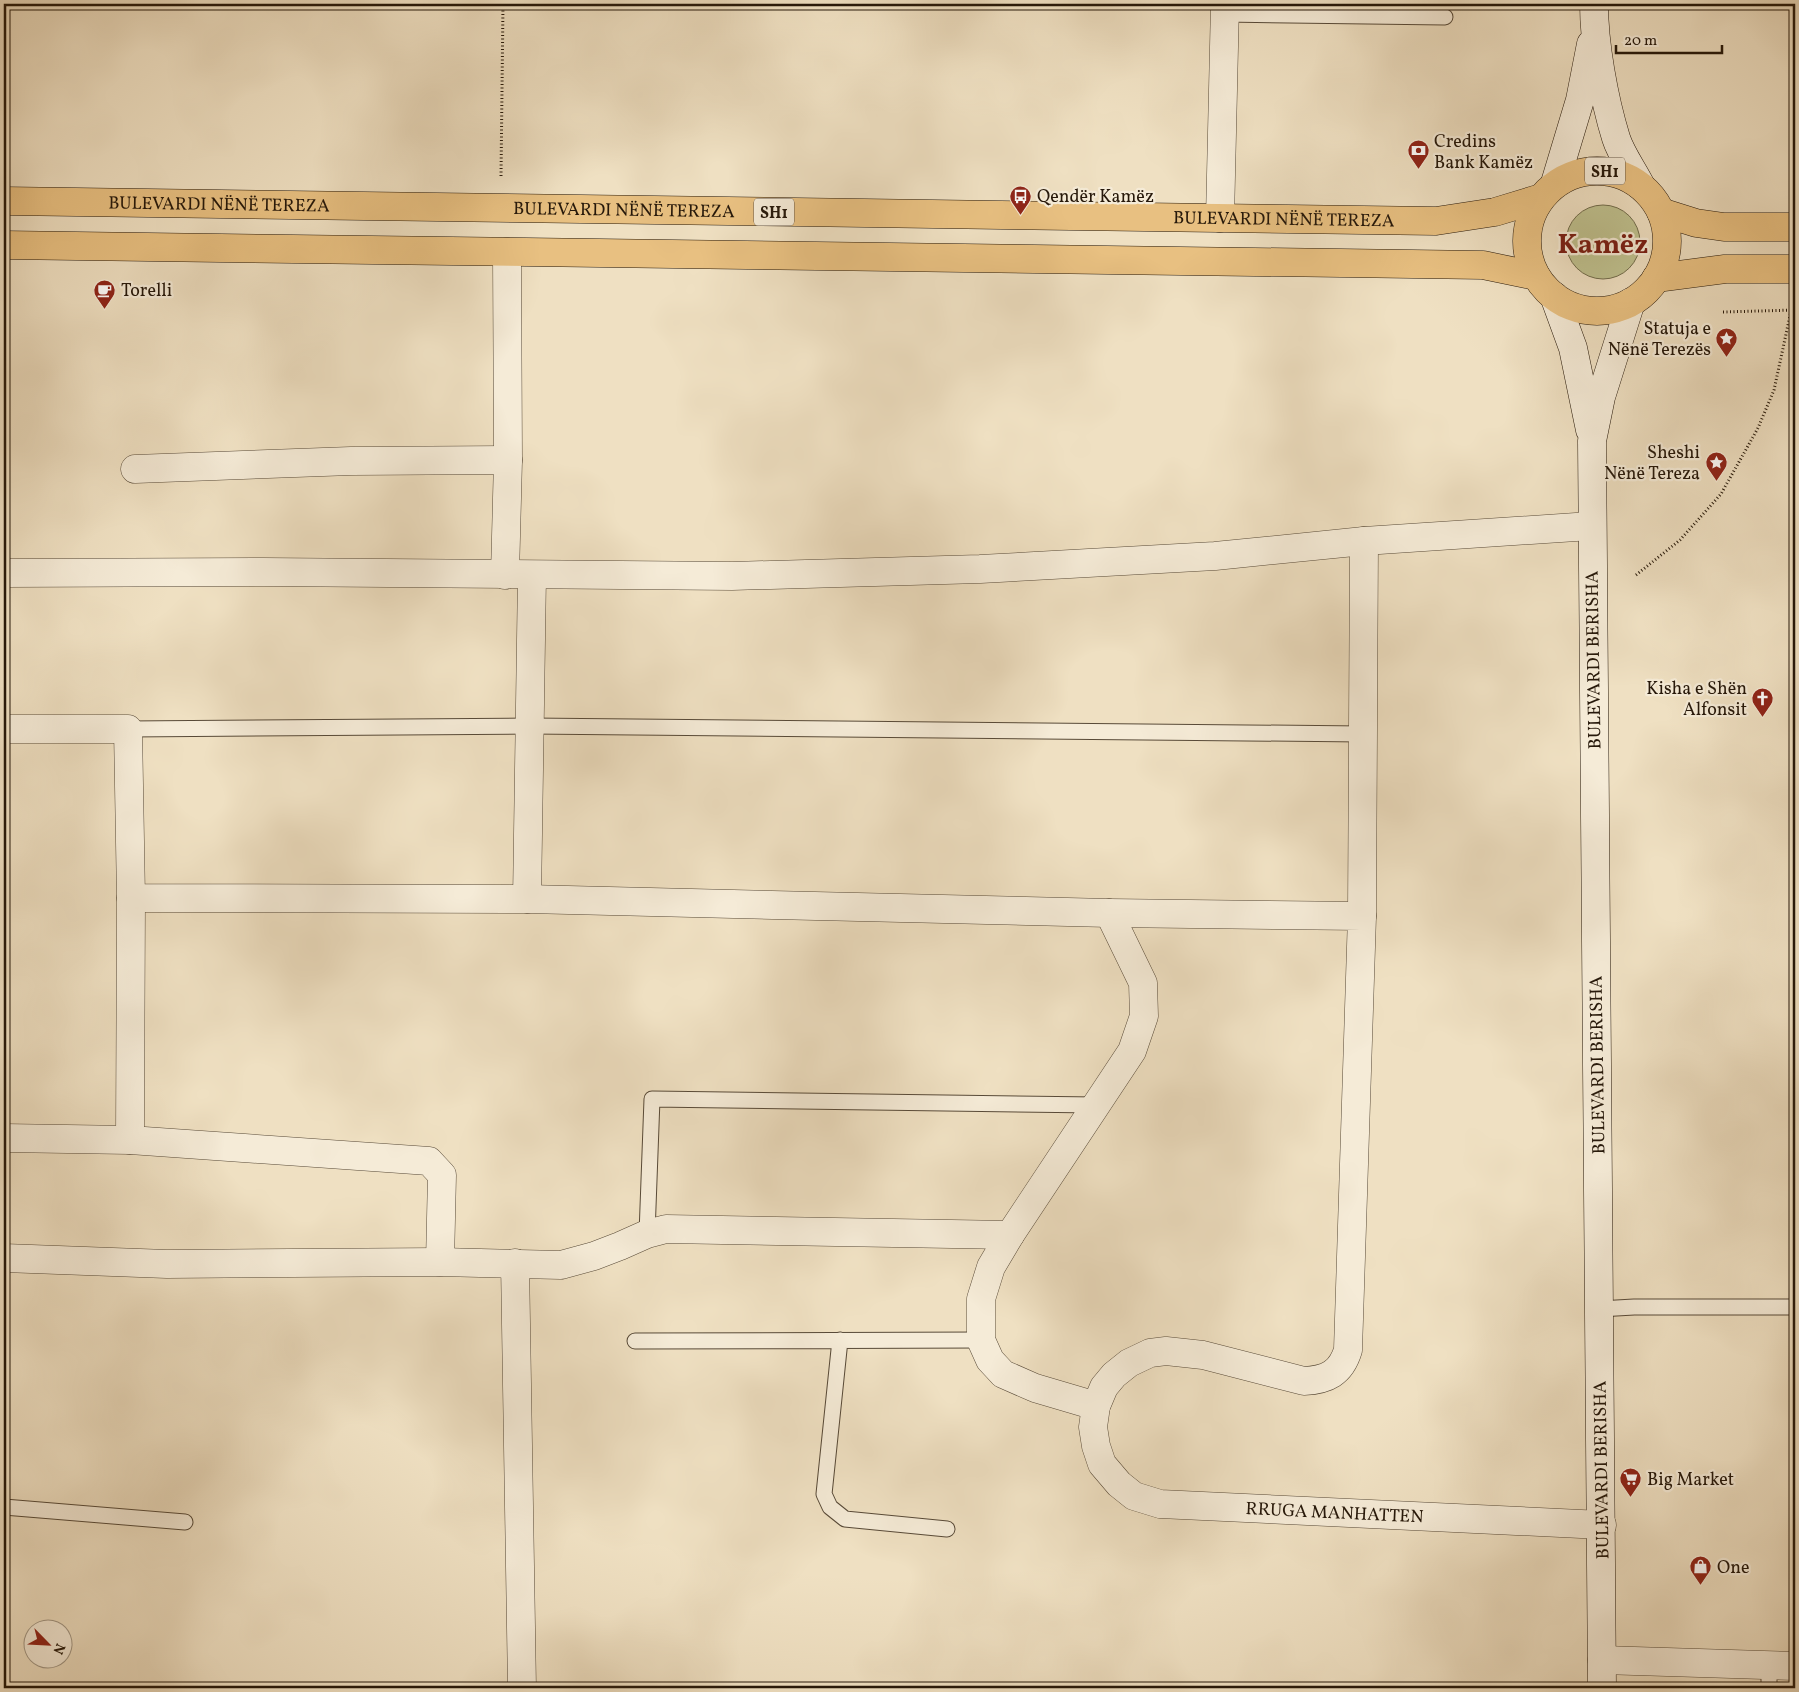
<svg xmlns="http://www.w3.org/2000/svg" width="1799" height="1692" font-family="Vollkorn,serif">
	<rect width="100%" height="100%" fill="#efe0c2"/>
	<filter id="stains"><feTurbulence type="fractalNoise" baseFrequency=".004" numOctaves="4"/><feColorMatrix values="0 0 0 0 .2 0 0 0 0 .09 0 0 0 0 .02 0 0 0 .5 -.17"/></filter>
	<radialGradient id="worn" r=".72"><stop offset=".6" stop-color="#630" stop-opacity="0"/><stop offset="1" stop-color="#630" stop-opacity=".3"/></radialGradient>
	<path fill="#bfc18f" stroke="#726c4c" d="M1566 242a37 37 0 1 1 74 0a37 37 0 1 1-74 0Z"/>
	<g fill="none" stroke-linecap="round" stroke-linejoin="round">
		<defs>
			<path id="lane" d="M 1224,14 L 1445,17
				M 128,729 L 530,726 L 1363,734
				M 647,1234 L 652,1099 L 1097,1105
				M 1599,1309 L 1634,1307 L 1795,1307
				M 840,1340 L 824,1494 L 830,1507 L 845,1519 L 947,1529
				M 635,1341 L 981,1340
				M 4,1507 L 185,1522
				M 1769,1666 L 1769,1688"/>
			<g id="street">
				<path d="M 1220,218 L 1225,4"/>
				<path d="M 135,469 L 351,461 L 508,460"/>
				<path d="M 4,573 L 264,572 L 732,576 L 980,569 L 1215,556 L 1364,541 L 1591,526"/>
				<path d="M 505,575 L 508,460 L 507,252"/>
				<path id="s1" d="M 4,729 L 128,729 L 131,898 L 527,899 L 1109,913 L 1362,916 L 1348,1350 C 1341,1373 1327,1380 1304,1381 L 1203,1355 L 1166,1351 L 1150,1353 L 1129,1363 L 1114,1375 L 1104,1387 L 1096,1406 L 1093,1427 L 1096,1446 L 1102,1464 L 1119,1484 L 1134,1496 L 1160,1504 L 1602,1525"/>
				<path d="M 527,899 L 532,575"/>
				<path d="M 1362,916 L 1364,541"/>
				<path d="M 4,1138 L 130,1140 L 429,1161 L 442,1175 L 440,1262"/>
				<path d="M 130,1140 L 131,898"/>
				<path d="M 4,1258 L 167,1264 L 440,1262 L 561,1265 L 594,1256 L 620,1246 L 647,1234 L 666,1229 L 1010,1235"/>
				<path d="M 515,1263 L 522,1688"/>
				<path d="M 1096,1406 L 1035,1388 L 1003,1374 L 990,1360 L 981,1340 L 981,1299 L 991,1267 L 1010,1235 L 1132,1051 L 1144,1016 L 1143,983 L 1109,913"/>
				<path d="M 1602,1660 L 1795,1666"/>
			</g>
			<path id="secondary" d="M 1594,4 C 1594,44 1604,99 1616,138 C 1621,154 1633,170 1641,186
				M 1555,183 L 1580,100 L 1591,44
				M 1554,296 L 1573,348 L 1590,430
				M 1602,1688 L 1592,441 L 1601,397 L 1631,302"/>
			<g id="primary">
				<circle cx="1597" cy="241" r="70"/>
				<path id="s2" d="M 4,201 L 1436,221 L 1495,212 L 1541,198"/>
				<path d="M 1661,212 L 1696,223 L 1724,227 L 1795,227"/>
				<path d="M 4,245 L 1483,265 L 1536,276"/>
				<path d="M 1656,278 L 1725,269 L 1795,269"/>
			</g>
		</defs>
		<use href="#lane" stroke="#584a38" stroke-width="17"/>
		<use href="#street" stroke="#584a38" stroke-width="29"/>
		<use href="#secondary" stroke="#26180a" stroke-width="29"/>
		<use href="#primary" stroke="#26180a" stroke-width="29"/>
		<path stroke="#26180a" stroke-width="3" stroke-dasharray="1 2.5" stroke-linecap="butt" d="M 501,176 L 503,4
			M 1723,312 L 1795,310
			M 1636,575 L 1680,540 L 1721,494 L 1758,428 L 1774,390 L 1791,311"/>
		<use href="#lane" stroke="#f5ebd7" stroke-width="15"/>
		<use href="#street" stroke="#f5ebd7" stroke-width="28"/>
		<use href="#secondary" stroke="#f5ebd7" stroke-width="28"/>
		<use href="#primary" stroke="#e8c081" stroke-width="28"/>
	</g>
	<defs>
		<symbol id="bank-pin" viewBox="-11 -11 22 30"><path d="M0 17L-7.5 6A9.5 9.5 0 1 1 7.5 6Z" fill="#8f2418" stroke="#f5ebd7"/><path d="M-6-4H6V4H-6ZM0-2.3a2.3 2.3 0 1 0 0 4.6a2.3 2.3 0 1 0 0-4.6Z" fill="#fff"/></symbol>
		<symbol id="bus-pin" viewBox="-11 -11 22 30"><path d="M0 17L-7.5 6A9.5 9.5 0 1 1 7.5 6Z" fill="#8f2418" stroke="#f5ebd7"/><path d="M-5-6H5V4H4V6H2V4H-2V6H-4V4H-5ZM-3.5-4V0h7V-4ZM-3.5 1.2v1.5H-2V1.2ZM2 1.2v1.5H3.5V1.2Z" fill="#fff"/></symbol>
		<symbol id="cafe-pin" viewBox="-11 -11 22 30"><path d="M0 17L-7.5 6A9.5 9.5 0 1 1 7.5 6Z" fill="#8f2418" stroke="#f5ebd7"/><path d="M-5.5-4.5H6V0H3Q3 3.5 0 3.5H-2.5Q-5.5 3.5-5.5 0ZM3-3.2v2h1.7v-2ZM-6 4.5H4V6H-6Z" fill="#fff"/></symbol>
		<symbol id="sight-pin" viewBox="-11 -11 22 30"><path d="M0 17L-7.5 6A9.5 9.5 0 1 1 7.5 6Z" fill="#8f2418" stroke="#f5ebd7"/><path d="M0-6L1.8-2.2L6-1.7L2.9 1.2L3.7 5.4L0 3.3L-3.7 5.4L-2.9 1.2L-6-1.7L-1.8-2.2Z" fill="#fff"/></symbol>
		<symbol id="church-pin" viewBox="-11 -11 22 30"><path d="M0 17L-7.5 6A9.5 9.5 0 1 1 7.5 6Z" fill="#8f2418" stroke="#f5ebd7"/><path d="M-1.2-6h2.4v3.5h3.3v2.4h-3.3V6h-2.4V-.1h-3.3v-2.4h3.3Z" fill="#fff"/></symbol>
		<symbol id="supermarket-pin" viewBox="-11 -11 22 30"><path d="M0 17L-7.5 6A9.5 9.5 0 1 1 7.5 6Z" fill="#8f2418" stroke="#f5ebd7"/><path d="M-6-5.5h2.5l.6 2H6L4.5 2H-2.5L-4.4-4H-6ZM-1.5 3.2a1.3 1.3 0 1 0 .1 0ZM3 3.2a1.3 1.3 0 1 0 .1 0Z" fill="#fff"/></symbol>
		<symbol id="shop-pin" viewBox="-11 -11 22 30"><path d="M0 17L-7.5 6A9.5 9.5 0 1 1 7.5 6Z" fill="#8f2418" stroke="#f5ebd7"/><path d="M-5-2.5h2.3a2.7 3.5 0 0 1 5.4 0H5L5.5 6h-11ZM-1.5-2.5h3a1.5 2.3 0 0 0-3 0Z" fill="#fff"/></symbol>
	</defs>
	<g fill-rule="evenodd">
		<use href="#bank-pin" x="1406" y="138" width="25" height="34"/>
		<use href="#bus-pin" x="1008" y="184" width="25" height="34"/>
		<use href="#cafe-pin" x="92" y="278" width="25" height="34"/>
		<use href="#sight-pin" x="1714" y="326" width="25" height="34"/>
		<use href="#sight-pin" x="1704" y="450" width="25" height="34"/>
		<use href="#church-pin" x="1750" y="686" width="25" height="34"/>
		<use href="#supermarket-pin" x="1618" y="1466" width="25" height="34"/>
		<use href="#shop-pin" x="1688" y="1554" width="25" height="34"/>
	</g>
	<g text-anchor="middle" stroke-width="4.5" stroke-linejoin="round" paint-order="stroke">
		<g fill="#f5ebd7" stroke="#645748" stroke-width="1">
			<rect x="1585" y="157.5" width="40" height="27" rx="4"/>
			<rect x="754" y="198.5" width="40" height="27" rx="4"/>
		</g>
		<g font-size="16" font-weight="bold" fill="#26180a">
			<text x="1605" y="177">SH1</text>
			<text x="774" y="218">SH1</text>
		</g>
		<g font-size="18" fill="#26180a" stroke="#f5ebd7" text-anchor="start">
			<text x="1434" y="147">Credins<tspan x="1434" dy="21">Bank Kamëz</tspan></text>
			<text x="1037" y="202">Qendër Kamëz</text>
			<text x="121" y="296">Torelli</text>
			<text x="1711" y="334" text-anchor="end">Statuja e<tspan x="1711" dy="21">Nënë Terezës</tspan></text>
			<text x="1700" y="458" text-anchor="end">Sheshi<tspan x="1700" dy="21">Nënë Tereza</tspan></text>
			<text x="1747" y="694" text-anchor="end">Kisha e Shën<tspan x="1747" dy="21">Alfonsit</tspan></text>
			<text x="1647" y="1485">Big Market</text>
			<text x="1717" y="1573">One</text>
		</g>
		<g font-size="18" fill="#26180a" stroke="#f5ebd7">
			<text dy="6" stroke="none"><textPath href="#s2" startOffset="215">BULEVARDI NËNË TEREZA</textPath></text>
			<text dy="6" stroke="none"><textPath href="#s2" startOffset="620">BULEVARDI NËNË TEREZA</textPath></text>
			<text dy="6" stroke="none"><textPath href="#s2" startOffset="1280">BULEVARDI NËNË TEREZA</textPath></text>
			<text transform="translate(1593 660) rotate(-91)" y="6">BULEVARDI BERISHA</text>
			<text transform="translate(1597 1065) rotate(-91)" y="6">BULEVARDI BERISHA</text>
			<text transform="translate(1601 1470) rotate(-91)" y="6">BULEVARDI BERISHA</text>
			<text dy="6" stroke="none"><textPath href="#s1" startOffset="2560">RRUGA MANHATTEN</textPath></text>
		</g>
		<g font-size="28" font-weight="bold" fill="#7a1f14" stroke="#f5ebd7">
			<text x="1603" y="253">Kamëz</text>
		</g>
	</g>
	<rect width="1799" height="1692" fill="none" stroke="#efe0c2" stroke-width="20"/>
	<rect x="5" y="5" width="1789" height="1682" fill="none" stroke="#26180a" stroke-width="2.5"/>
	<rect x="10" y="10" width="1779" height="1672" fill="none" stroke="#26180a"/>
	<g transform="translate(48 1644) rotate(114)"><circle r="24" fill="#f5ebd7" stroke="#a29785"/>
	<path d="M0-4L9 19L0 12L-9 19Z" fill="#8f2418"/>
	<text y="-8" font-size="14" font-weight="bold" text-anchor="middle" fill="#26180a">N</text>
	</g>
	<path d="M1616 45v8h106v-8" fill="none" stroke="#26180a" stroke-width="2.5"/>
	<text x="1624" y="45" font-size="15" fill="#26180a" stroke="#f5ebd7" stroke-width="4" paint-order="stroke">20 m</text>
	<rect width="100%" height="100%" filter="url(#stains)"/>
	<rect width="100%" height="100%" fill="url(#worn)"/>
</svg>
